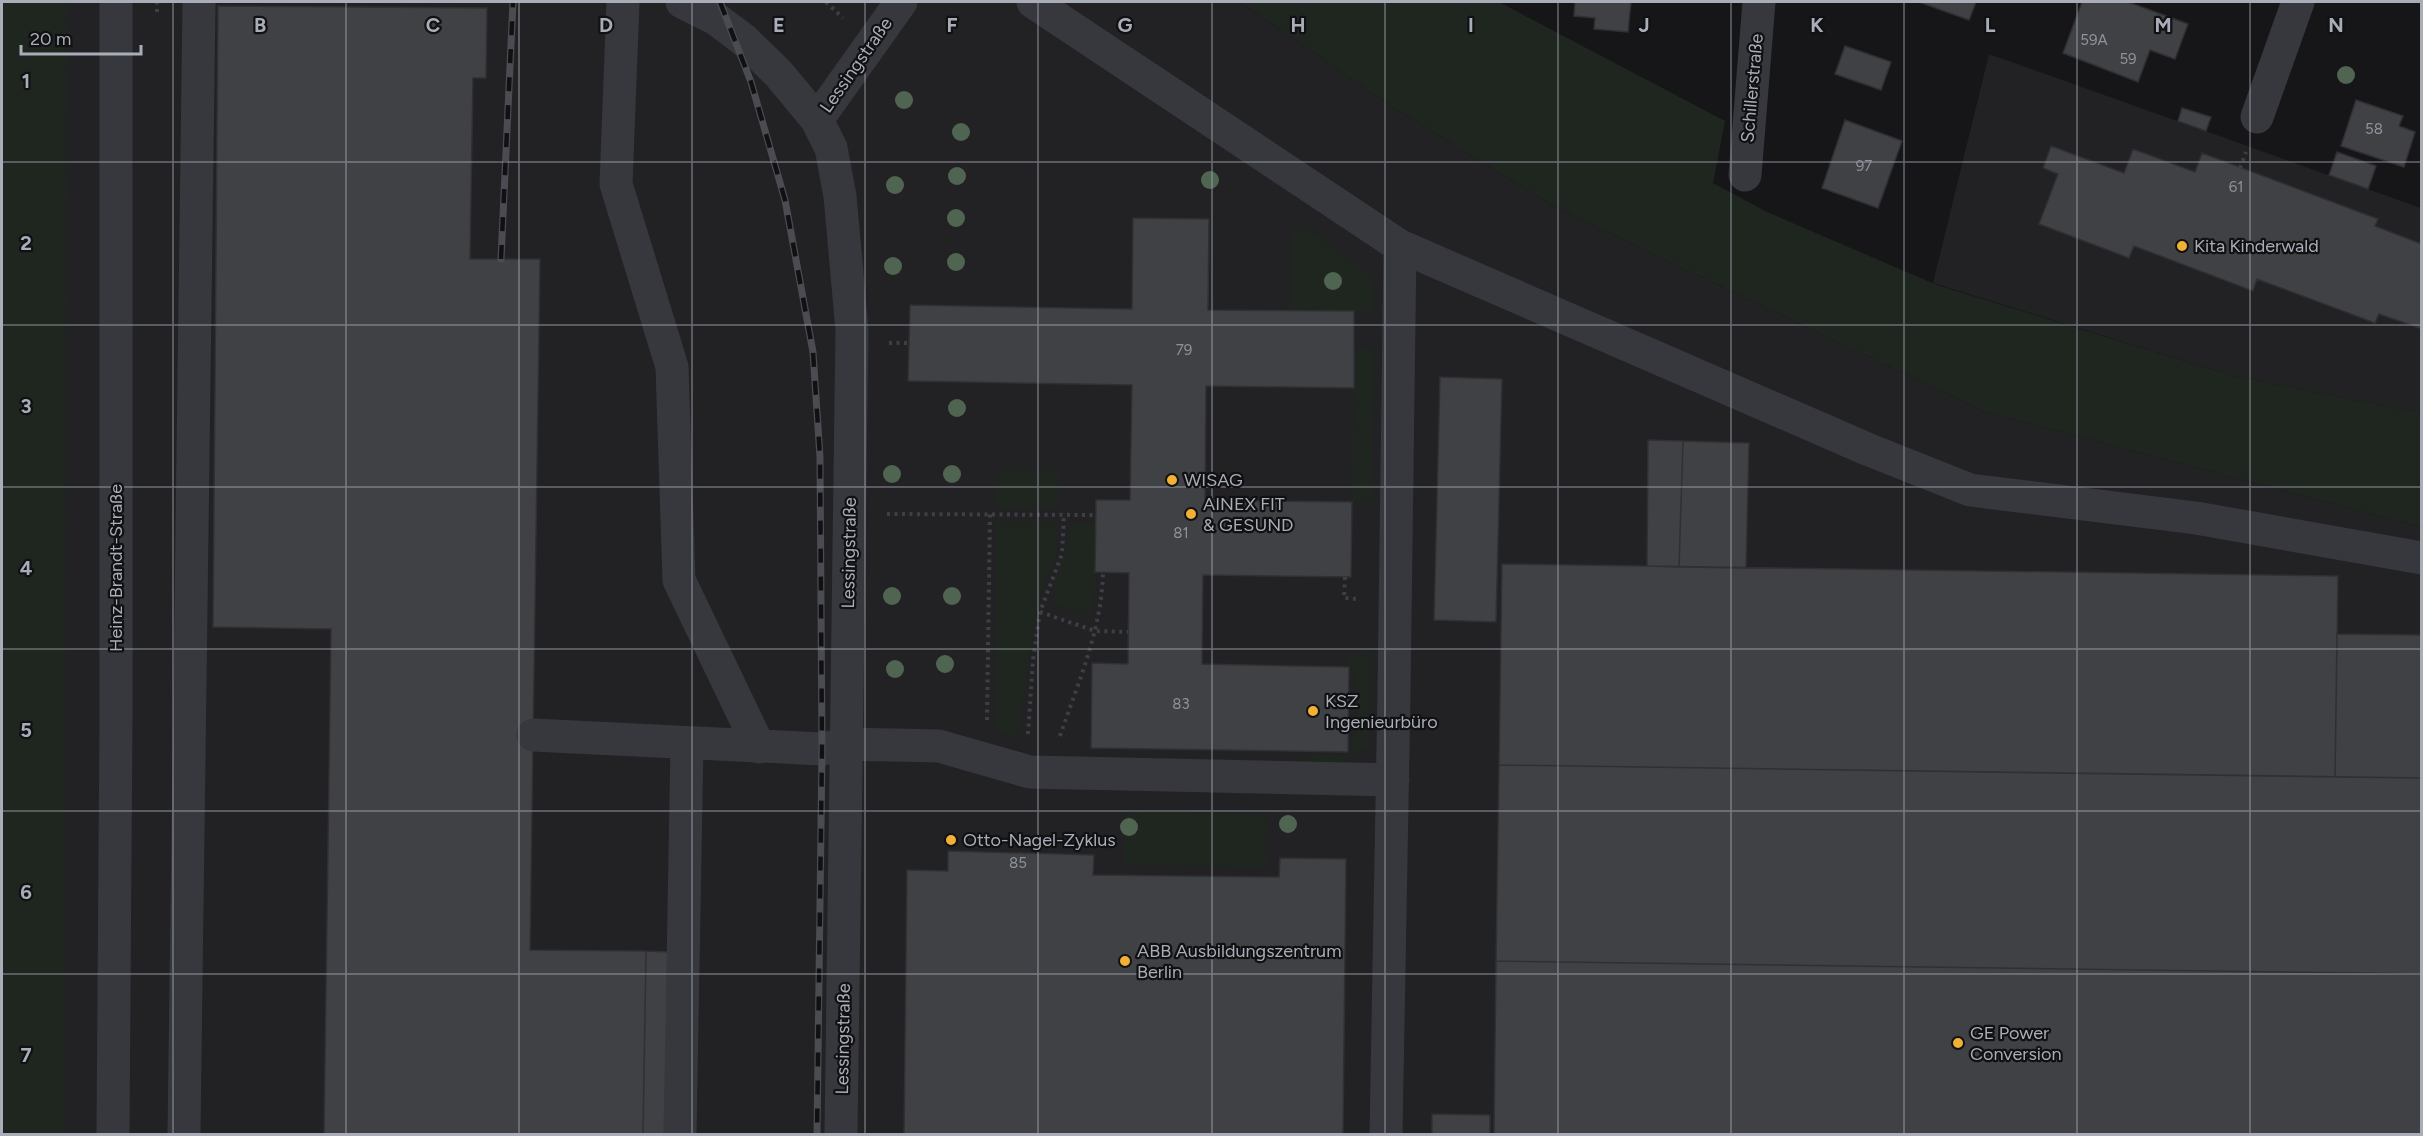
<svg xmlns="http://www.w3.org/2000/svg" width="2423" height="1136" font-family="Figtree,sans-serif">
	<rect width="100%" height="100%" fill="#161618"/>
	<path fill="#222225" d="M 48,2 L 1240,2 L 1396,109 L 1557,208 L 1983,411 L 2421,527 L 2421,1134 L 48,1134 Z
		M 1989,54 L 2421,208 L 2421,413 L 2230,375 L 1933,283 Z"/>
	<path fill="#1e261f" d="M 2,2 L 67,2 L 64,1134 L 2,1134 Z
		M 1240,2 L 1499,2 L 1725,121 L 1713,183 L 1767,212 L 1937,285 L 2230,375 L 2421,413 L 2421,527 L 1983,411 L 1557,208 L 1396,109 Z
		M 1300,223 L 1367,272 L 1373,280 L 1374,311 L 1290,311 L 1293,232 Z
		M 1354,349 L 1374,349 L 1371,502 L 1352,502 Z
		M 998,471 L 1058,472 L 1058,509 L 996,507 Z
		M 996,522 L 1056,522 L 1057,553 L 1042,590 L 1037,612 L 1016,740 L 995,729 Z
		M 1072,524 L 1096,524 L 1095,598 L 1092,614 L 1077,616 L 1055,603 L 1054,588 Z
		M 1362,651 L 1369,651 L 1369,745 L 1347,763 L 1301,762 L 1301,755 L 1353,755 L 1353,733 L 1357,733 L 1358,685 L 1353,685 L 1354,667 L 1349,667 L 1349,656 L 1362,657 Z
		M 1126,810 L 1267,814 L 1266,868 L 1124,864 Z"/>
	<path fill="#404145" stroke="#303034" stroke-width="1.5" d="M 1575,2 L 1631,2 L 1628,32 L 1594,29 L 1595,18 L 1574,16 Z
		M 1919,2 L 1976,2 L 1969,20 Z
		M 2082,2 L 2128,2 L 2188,24 L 2175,59 L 2150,50 L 2138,82 L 2063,53 Z
		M 218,6 L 487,8 L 486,78 L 473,78 L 470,259 L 540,259 L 530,950 L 646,951 L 643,1134 L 324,1134 L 331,629 L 213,627 Z
		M 1845,46 L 1891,62 L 1881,90 L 1835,74 Z
		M 2356,100 L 2403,116 L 2399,126 L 2415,132 L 2404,167 L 2341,146 Z
		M 2182,108 L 2211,117 L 2206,131 L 2178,121 Z
		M 1845,120 L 1902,141 L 1878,208 L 1822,188 Z
		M 2051,146 L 2124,173 L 2133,149 L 2195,172 L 2202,153 L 2378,219 L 2375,226 L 2422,244 L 2422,329 L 2379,314 L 2375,323 L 2257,279 L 2253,291 L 2134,246 L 2129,258 L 2039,224 L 2058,174 L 2043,168 Z
		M 2337,152 L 2376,166 L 2368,189 L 2329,175 Z
		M 1133,218 L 1209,219 L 1208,310 L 1354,311 L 1354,388 L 1206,386 L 1205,500 L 1352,502 L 1351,577 L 1203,575 L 1202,664 L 1349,667 L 1348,752 L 1091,748 L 1092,663 L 1128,664 L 1129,573 L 1095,572 L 1096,500 L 1130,500 L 1132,385 L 908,381 L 910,305 L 1132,309 Z
		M 1440,377 L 1502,379 L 1496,622 L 1434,620 Z
		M 1648,440 L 1683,441 L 1679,567 L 1647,566 Z
		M 1683,441 L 1749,443 L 1746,568 L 1679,567 Z
		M 1502,564 L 2338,576 L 2335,777 L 1499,765 Z
		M 2337,634 L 2422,635 L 2422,778 L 2335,777 Z
		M 1499,765 L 2422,778 L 2422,974 L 1496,961 Z
		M 948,851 L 1094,855 L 1093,875 L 1279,877 L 1280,858 L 1346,859 L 1343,1134 L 904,1134 L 907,870 L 948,871 Z
		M 646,951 L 669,952 L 666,1134 L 643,1134 Z
		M 1496,961 L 2422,974 L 2422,1134 L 1494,1134 Z
		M 1432,1114 L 1490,1115 L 1490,1134 L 1432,1134 Z"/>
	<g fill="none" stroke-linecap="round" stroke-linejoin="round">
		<path stroke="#3d3f44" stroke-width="4" stroke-dasharray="3 4.5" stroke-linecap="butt" d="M 826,2 L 843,18
			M 157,12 L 157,2
			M 2240,168 L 2246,152
			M 889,343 L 909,343
			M 887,514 L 1096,515
			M 1345,577 L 1344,598 L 1358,599
			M 1040,612 L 1095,631 L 1128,632
			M 987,720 L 990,514
			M 1028,734 L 1033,660 L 1040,612 L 1062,554 L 1064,514
			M 1060,736 C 1078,683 1102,629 1103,572"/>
		<path stroke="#37383d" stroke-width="33" d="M 623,2 L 616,184 L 672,367 L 679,580 L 759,747
			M 682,2 L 716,19 L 744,40 L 778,73 L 817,120 L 831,148 L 840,196 L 852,330 L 841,1134
			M 1033,2 L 1400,246 L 1867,449 L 1970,490 L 2196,518 L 2422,558
			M 2257,117 L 2298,2
			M 817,120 L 901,2
			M 1745,175 L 1759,2
			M 533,735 L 822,749 L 847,744 L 939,746 L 1030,772 L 1393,780
			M 113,1134 L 116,717 L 116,2
			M 184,1134 L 199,2
			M 680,1134 L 687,743
			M 1386,1134 L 1394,693 L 1400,246"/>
		<defs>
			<path id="rail" d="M 720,2 L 751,82 L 785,200 L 813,352 L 820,457 L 822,749 L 817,1134
				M 501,259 L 513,2"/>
		</defs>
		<use href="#rail" stroke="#4a4c52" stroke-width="7"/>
		<use href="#rail" stroke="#111113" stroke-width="4.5" stroke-dasharray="14" stroke-linecap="butt"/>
	</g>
	<g fill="#506452">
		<circle cx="2346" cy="75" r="9"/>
		<circle cx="904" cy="100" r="9"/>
		<circle cx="961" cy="132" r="9"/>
		<circle cx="957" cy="176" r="9"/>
		<circle cx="1210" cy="180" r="9"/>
		<circle cx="895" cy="185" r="9"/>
		<circle cx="956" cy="218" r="9"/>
		<circle cx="956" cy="262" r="9"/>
		<circle cx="893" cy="266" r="9"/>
		<circle cx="1333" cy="281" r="9"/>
		<circle cx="957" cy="408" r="9"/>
		<circle cx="892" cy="474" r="9"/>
		<circle cx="952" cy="474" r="9"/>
		<circle cx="892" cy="596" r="9"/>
		<circle cx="952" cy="596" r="9"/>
		<circle cx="945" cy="664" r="9"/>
		<circle cx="895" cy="669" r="9"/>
		<circle cx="1288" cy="824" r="9"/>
		<circle cx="1129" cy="827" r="9"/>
	</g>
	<path fill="none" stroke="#a8adb8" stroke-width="1.5" stroke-opacity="0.55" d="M 173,2 L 173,1134M 346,2 L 346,1134M 519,2 L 519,1134M 692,2 L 692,1134M 865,2 L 865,1134M 1038,2 L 1038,1134M 1212,2 L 1212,1134M 1385,2 L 1385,1134M 1558,2 L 1558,1134M 1731,2 L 1731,1134M 1904,2 L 1904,1134M 2077,2 L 2077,1134M 2250,2 L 2250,1134M 2,162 L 2422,162M 2,325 L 2422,325M 2,487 L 2422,487M 2,649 L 2422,649M 2,811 L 2422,811M 2,974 L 2422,974"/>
	<g fill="#f2b134" stroke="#111113" stroke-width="2">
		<circle cx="2182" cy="246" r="6"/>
		<circle cx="1172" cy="480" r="6"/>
		<circle cx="1191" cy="514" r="6"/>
		<circle cx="1313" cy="711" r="6"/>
		<circle cx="951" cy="840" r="6"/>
		<circle cx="1125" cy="961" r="6"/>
		<circle cx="1958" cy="1043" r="6"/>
	</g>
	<g text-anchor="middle" stroke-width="4.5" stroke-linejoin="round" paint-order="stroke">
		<g font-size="15" fill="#8e929b">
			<text x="2094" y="45">59A</text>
			<text x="2128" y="64">59</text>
			<text x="2374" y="134">58</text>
			<text x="1864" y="171">97</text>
			<text x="2236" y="192">61</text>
			<text x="1184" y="355">79</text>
			<text x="1181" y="538">81</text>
			<text x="1181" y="709">83</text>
			<text x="1018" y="868">85</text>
		</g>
		<g font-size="18" fill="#a8adb8" stroke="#111113">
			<text transform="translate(856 65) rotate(-55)" y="6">Lessingstraße</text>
			<text transform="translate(1752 88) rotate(-85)" y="6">Schillerstraße</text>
			<text transform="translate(849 553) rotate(-89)" y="6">Lessingstraße</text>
			<text transform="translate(116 568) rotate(-90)" y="6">Heinz-Brandt-Straße</text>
			<text transform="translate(843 1039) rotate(-89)" y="6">Lessingstraße</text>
		</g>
		<g font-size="18" fill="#a8adb8" stroke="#111113" text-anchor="start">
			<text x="2194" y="252">Kita Kinderwald</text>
			<text x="1184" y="486">WISAG</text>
			<text x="1203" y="510">AINEX FIT<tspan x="1203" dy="21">&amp; GESUND</tspan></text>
			<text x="1325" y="707">KSZ<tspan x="1325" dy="21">Ingenieurbüro</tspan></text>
			<text x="963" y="846">Otto-Nagel-Zyklus</text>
			<text x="1137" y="957">ABB Ausbildungszentrum<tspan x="1137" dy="21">Berlin</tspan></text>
			<text x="1970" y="1039">GE Power<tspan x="1970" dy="21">Conversion</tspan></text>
		</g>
	</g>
	<g font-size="20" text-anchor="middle" font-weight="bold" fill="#a8adb8" stroke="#111113" stroke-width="4.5" stroke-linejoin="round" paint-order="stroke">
		<text x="260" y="32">B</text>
		<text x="433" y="32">C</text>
		<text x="606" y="32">D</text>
		<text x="779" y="32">E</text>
		<text x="952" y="32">F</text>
		<text x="1125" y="32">G</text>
		<text x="1298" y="32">H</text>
		<text x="1471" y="32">I</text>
		<text x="1644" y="32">J</text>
		<text x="1817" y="32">K</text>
		<text x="1990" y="32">L</text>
		<text x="2163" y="32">M</text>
		<text x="2336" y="32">N</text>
		<text x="26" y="88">1</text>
		<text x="26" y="250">2</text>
		<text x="26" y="413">3</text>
		<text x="26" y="575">4</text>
		<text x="26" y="737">5</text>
		<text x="26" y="899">6</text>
		<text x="26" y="1062">7</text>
	</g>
	<rect width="2423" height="1136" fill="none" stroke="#a8adb8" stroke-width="6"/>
	<path d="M21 45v9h120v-9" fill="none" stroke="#a8adb8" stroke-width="3"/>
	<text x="30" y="45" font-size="18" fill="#a8adb8" stroke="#111113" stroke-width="4.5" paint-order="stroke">20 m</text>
</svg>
